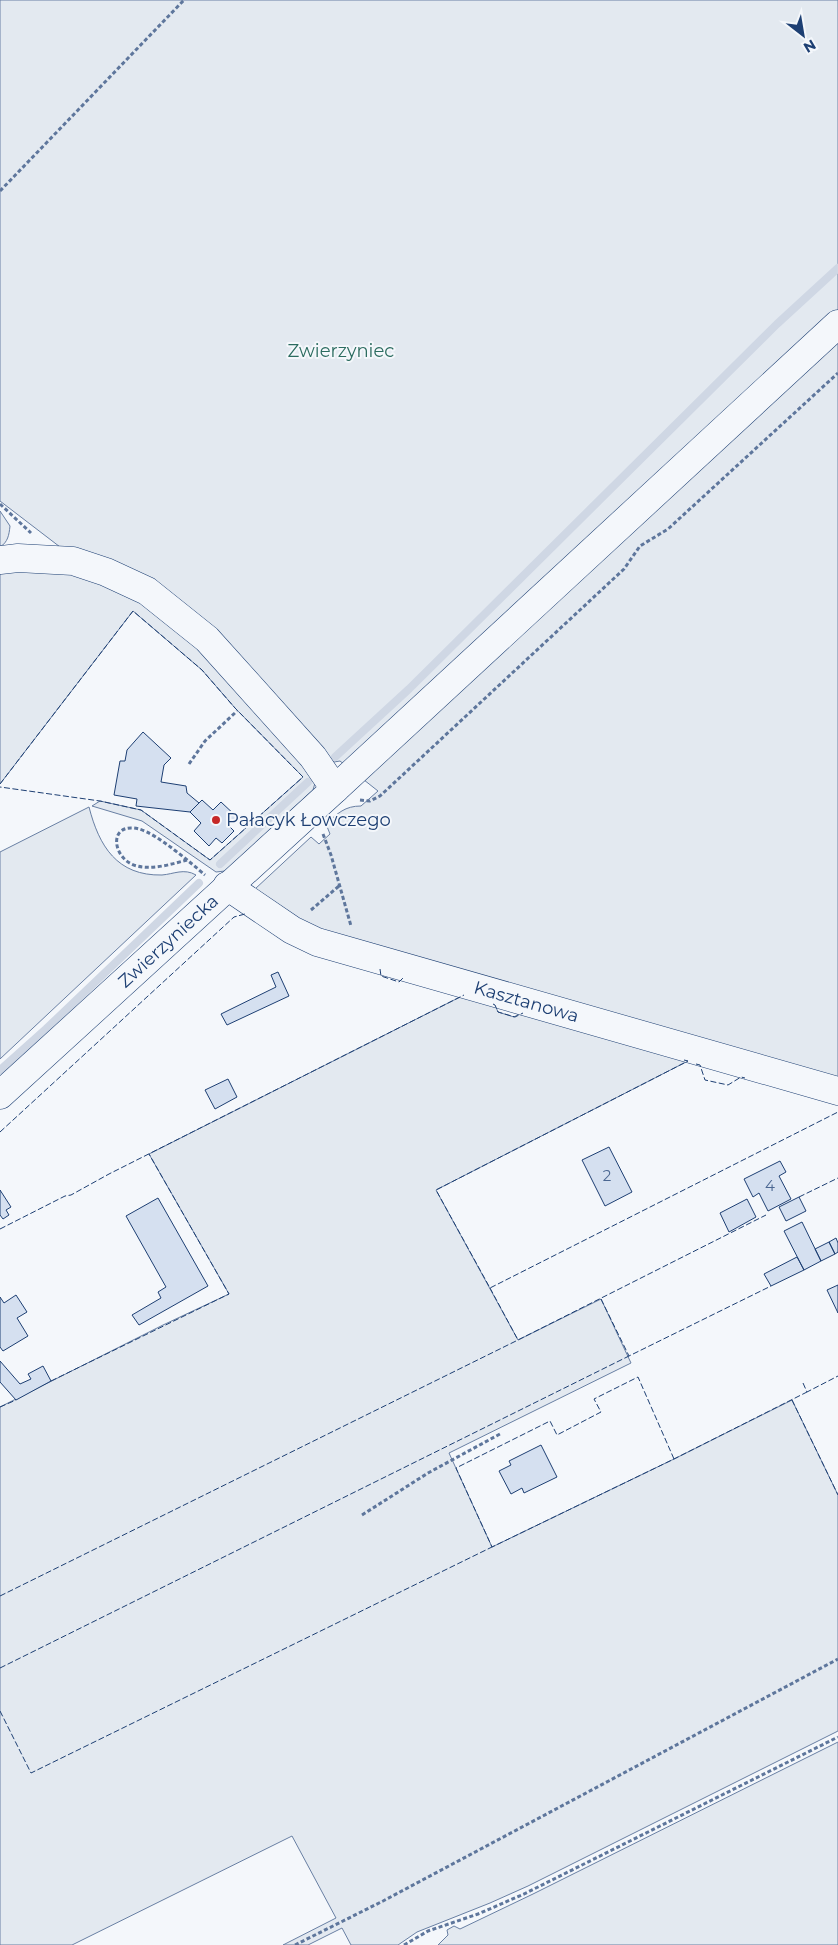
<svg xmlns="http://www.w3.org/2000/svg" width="838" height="1945" font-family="Montserrat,sans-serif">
	<rect width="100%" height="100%" fill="#f4f7fb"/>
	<path fill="#e3e9f0" stroke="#687fa3" d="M 0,0 L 838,0 L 838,1094 L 298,943 L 255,889 L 311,837 L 319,844 L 330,834 L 326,824 C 338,813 345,806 361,806 L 378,791 L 340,761 L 334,762 L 287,741 L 315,783 L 313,790 L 225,871 L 216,872 L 142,821 L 92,806 L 100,801 L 141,810 L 210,860 L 303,777 L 235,708 L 202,670 L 133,611 L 0,784 L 0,569 L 94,573 L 0,501 Z
		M 0,511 L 10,526 C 9,535 8,542 0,547 Z
		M 89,807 C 99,846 117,876 162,875 C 174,874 184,868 196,875 L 0,1059 L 0,852 Z
		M 464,995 L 495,1005 L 498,1012 L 514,1017 L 522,1012 L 688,1061 L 436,1190 L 518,1340 L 601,1299 L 631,1363 L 449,1453 L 492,1547 L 674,1459 L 792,1400 L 838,1495 L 838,1731 L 528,1886 L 490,1903 L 417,1932 L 398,1945 L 351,1945 L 342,1928 L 308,1945 L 283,1945 L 336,1918 L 292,1836 L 72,1945 L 0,1945 L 0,1407 L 163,1325 L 229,1294 L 149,1154 Z
		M 838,1742 L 838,1945 L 438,1945 L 448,1935 L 447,1930 L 454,1926 L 460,1929 L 533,1894 Z"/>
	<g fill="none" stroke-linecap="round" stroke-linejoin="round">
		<path stroke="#cfd7e4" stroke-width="8" d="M 335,757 L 409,689 L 777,324 L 838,268
			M 220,864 L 308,782
			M 0,1070 L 46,1029 L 199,883"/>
	</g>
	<path fill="#d5e0f0" stroke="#1d3f73" d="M 143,732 L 171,758 L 164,765 L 161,782 L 186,786 L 187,793 L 199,803 L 190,812 L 136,806 L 137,799 L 114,795 L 120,761 L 125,761 L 127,750 Z
		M 202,800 L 213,810 L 221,802 L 237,817 L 229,826 L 234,831 L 222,843 L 216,838 L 209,846 L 194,831 L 201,823 L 190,812 Z
		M 278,972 L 289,996 L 227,1025 L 221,1014 L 276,987 L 271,975 Z
		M 228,1079 L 237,1097 L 215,1109 L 205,1090 Z
		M 609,1147 L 632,1192 L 605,1206 L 582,1160 Z
		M 780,1161 L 786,1172 L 779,1176 L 791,1199 L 768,1211 L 759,1193 L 753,1197 L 744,1179 Z
		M 0,1190 L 11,1207 L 6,1210 L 9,1215 L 3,1219 L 0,1215 Z
		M 799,1197 L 806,1211 L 786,1221 L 779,1207 Z
		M 158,1198 L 208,1286 L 139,1325 L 132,1315 L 161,1298 L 158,1292 L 166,1287 L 126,1216 Z
		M 747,1199 L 756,1217 L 729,1232 L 720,1213 Z
		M 802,1222 L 821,1261 L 804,1270 L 784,1231 Z
		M 836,1238 L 838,1243 L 838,1252 L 835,1254 L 829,1242 Z
		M 829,1242 L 835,1254 L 821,1261 L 815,1249 Z
		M 797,1257 L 804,1270 L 771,1286 L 764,1274 Z
		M 838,1285 L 838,1313 L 827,1290 Z
		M 16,1295 L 27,1312 L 17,1318 L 28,1336 L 3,1351 L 0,1347 L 0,1297 L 4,1303 Z
		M 0,1361 L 20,1384 L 31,1379 L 28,1374 L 43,1366 L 51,1381 L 16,1400 L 0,1382 Z
		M 541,1445 L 557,1477 L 524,1493 L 522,1488 L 511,1494 L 499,1471 L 511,1465 L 509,1461 Z"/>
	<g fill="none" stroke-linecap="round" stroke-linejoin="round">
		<defs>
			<g id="minor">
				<path d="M 0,560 L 18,558 L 73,561 L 106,572 L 147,591 L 207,639 L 313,757 L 335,789"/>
				<path id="s1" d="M 227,886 L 292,930 L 317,942 L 838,1091"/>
				<path id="s2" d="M 0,1095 L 335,789 L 838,324"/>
			</g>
		</defs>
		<use href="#minor" stroke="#1d3f73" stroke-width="29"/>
		<path stroke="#5e769c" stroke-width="3" stroke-dasharray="4 2.5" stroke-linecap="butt" d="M 0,191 L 184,0
			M 0,504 L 31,533
			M 189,764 L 205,741 L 237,711
			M 360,800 L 370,801 L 380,796 L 624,569 L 640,546 L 668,529 L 838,373
			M 323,834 L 331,855 L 351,926
			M 187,860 C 172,864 153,870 137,866 C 112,860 107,821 139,829 C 156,833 191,863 205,875
			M 311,910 L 339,886
			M 362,1515 L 428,1473 L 500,1434
			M 295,1945 L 383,1901 L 838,1659
			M 404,1945 L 428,1931 L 478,1914 L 524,1894 L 838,1737"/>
		<use href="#minor" stroke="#f4f7fb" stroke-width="28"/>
		<path stroke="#1d3f73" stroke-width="1" stroke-dasharray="6 2.5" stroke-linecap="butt" d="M 0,784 L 133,611 L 202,670 L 235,708 L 303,777 L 210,860 L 141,810 L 100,801 L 0,787
			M 380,969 L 381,976 L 399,982 L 404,977
			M 493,1004 L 495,1005 L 498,1012 L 515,1017 L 523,1013
			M 684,1060 L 688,1061 L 436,1190 L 490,1288 L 838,1112
			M 696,1064 L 700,1065 L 705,1080 L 728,1085 L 741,1077 L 745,1078
			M 0,1132 L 234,917 L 245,914 L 247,915
			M 799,1197 L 838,1178
			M 0,1229 L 65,1196 L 71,1195 L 109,1174 L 464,995
			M 490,1288 L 518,1340 L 766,1215
			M 601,1299 L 629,1356 L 771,1286
			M 51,1381 L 229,1294 L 149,1154
			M 803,1383 L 807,1392 L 838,1376
			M 792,1400 L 838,1495
			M 0,1407 L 16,1400
			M 674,1459 L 638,1377 L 594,1399 L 601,1412 L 557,1435 L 550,1421 L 456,1468 L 492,1547 L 674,1459 L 807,1392
			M 0,1596 L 518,1340
			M 0,1668 L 629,1356
			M 0,1711 L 31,1773 L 492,1547"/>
	</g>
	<circle fill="#c62828" stroke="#f4f7fb" stroke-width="2" cx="216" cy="820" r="5"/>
	<g text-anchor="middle" stroke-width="4" stroke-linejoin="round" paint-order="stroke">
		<g font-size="15" fill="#4b6792">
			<text x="607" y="1181">2</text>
			<text x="770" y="1191">4</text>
		</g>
		<g font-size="18" fill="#2c6c60" stroke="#f4f7fb">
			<text x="341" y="357">Zwierzyniec</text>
		</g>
		<g font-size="18" fill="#1d3f73" stroke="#f4f7fb" text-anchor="start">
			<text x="226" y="826">Pałacyk Łowczego</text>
		</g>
		<g font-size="18" fill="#1d3f73" stroke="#f4f7fb">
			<text dy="6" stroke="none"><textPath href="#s2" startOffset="228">Zwierzyniecka</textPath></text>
			<text dy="6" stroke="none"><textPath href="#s1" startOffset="324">Kasztanowa</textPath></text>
		</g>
	</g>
	<g transform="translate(803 35) rotate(149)" stroke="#f4f7fb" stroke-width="4" paint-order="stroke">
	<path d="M0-4L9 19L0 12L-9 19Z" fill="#1d3f73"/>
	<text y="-8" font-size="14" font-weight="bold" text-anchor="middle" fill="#1d3f73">N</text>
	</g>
</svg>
